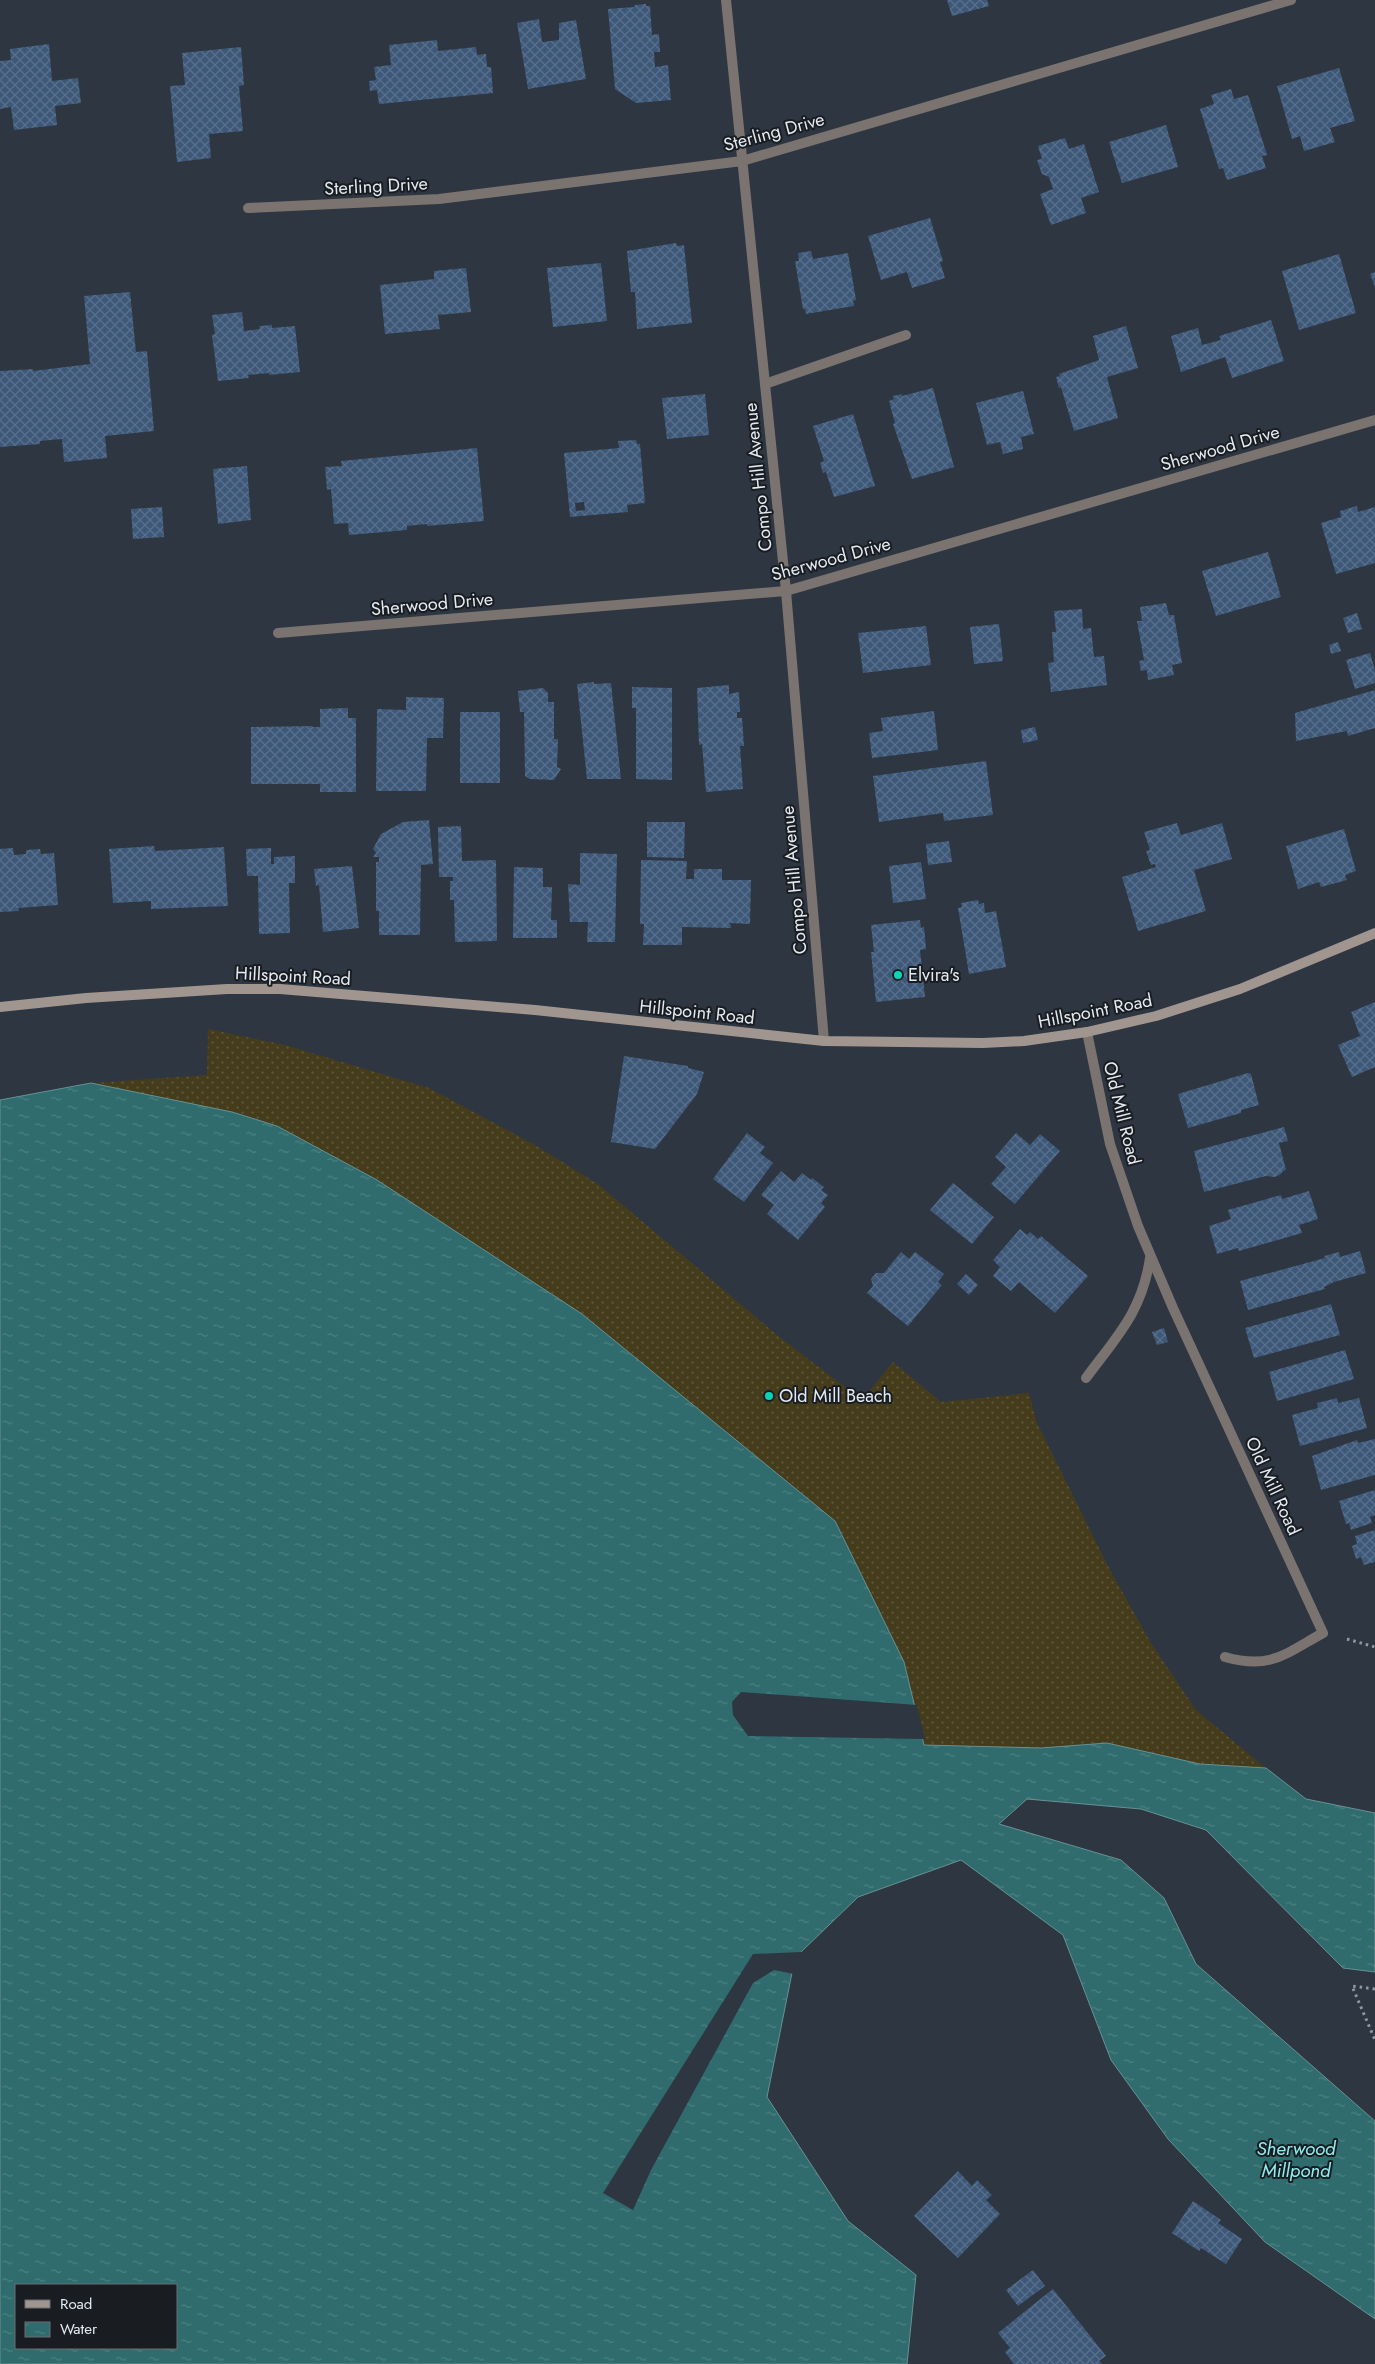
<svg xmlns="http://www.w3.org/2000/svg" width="1375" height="2364" font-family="Jost,sans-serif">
	<defs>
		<pattern id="sand-dots" width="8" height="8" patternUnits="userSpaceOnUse" patternTransform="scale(1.25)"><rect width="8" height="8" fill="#453c1c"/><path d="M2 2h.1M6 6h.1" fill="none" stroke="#60583d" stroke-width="1.8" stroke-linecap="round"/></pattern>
		<pattern id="water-ripples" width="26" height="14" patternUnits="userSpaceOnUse" patternTransform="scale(1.25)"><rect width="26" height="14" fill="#306c6d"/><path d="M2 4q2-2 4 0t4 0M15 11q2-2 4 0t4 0" fill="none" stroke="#4e8182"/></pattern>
		<pattern id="building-cross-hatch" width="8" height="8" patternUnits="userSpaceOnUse" patternTransform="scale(1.25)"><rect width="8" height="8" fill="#3d5878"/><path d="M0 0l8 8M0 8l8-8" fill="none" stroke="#59708c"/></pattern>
	</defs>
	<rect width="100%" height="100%" fill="#2d3641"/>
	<path fill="url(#sand-dots)" d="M 208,1029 L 285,1045 L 429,1088 L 535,1145 L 598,1184 L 777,1335 L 862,1400 L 893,1362 L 941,1402 L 1029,1393 L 1037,1423 L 1110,1570 L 1151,1643 L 1196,1710 L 1266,1768 L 1200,1764 L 1107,1743 L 1041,1748 L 924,1745 L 904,1662 L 835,1521 L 582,1314 L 377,1180 L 277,1126 L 232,1112 L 91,1083 L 207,1075 Z"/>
	<path fill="url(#water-ripples)" stroke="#669295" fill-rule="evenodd" d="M 91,1083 L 232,1112 L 277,1126 L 377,1180 L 582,1314 L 835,1521 L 904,1662 L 924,1745 L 1041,1748 L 1107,1743 L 1200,1764 L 1266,1768 L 1306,1799 L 1375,1813 L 1375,1972 L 1343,1968 L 1206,1830 L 1141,1809 L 1027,1799 L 999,1824 L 1121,1860 L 1164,1898 L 1196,1964 L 1375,2121 L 1375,2319 L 1265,2242 L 1168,2139 L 1111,2060 L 1063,1935 L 961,1860 L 858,1897 L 801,1952 L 792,1973 L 767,2097 L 848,2221 L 916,2275 L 907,2364 L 0,2364 L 0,1100 ZM 16,2285 L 176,2285 L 176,2348 L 16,2348 Z"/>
	<path fill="#2d3641" d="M 741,1692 L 917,1705 L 925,1739 L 748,1736 L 733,1715 L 732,1702 Z
		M 801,1952 L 803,1953 L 794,1974 L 774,1970 L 753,1983 L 651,2170 L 633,2210 L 603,2193 L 753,1954 Z"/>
	<path fill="url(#building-cross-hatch)" fill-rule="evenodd" d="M 947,0 L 987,0 L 989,6 L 952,16 Z
		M 646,4 L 646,6 L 650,6 L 652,35 L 659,34 L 660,52 L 654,52 L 655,67 L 668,65 L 671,100 L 636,103 L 615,89 L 608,9 L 634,7 L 635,5 Z
		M 539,19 L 542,42 L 559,40 L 559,23 L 576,20 L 586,79 L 528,89 L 517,23 Z
		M 437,40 L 438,51 L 476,47 L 477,55 L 486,54 L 487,67 L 491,67 L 493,93 L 379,104 L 377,90 L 370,91 L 369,81 L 376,80 L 374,67 L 391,65 L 389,45 Z
		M 49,44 L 52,81 L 78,78 L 81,103 L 55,106 L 57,125 L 14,130 L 11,107 L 0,109 L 0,61 L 11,60 L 10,49 Z
		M 241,47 L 244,85 L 239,86 L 243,131 L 209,134 L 211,158 L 177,162 L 170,86 L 185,85 L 182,53 Z
		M 1339,68 L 1355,121 L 1330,128 L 1335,142 L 1304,151 L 1300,136 L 1292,139 L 1277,86 Z
		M 1231,89 L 1234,99 L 1248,95 L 1267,155 L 1262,156 L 1266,168 L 1227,180 L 1223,168 L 1219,169 L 1200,109 L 1214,104 L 1211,95 Z
		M 1166,125 L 1178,167 L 1122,183 L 1109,142 Z
		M 1065,138 L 1069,149 L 1084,144 L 1099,192 L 1081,198 L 1086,213 L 1051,225 L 1040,194 L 1053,189 L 1049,177 L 1042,174 L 1037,160 L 1042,159 L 1038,146 Z
		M 930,218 L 943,261 L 940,262 L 945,278 L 912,288 L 907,272 L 881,280 L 868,236 Z
		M 676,243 L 677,246 L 684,245 L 692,323 L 637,329 L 635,292 L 631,292 L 627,251 Z
		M 811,251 L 813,259 L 848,253 L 856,300 L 853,301 L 854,306 L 806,314 L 805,309 L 803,309 L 795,261 L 799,261 L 798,253 Z
		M 1339,254 L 1356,313 L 1299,330 L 1282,271 Z
		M 601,263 L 607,321 L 553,327 L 547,268 Z
		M 466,268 L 471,312 L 438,315 L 440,329 L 385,334 L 380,285 L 434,279 L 434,271 Z
		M 1375,272 L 1375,287 L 1370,274 Z
		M 130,292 L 136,352 L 147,351 L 154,431 L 105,436 L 107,458 L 64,462 L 62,439 L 40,441 L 40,444 L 0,447 L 0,371 L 33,369 L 33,371 L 90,364 L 84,296 Z
		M 242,312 L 244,331 L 260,329 L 259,326 L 272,325 L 272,328 L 295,326 L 300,372 L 269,375 L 269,373 L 248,375 L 249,378 L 218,381 L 212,335 L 215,334 L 212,315 Z
		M 1271,320 L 1284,361 L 1232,378 L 1225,357 L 1181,372 L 1171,336 L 1198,328 L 1202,345 L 1221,340 L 1219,336 Z
		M 1126,326 L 1138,368 L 1107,377 L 1118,418 L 1074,431 L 1061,387 L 1059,388 L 1056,377 L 1060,376 L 1059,374 L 1099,360 L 1093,336 Z
		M 933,388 L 954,467 L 912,479 L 893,424 L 895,423 L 889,401 L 894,399 L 893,396 L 902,394 L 902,396 Z
		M 1023,391 L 1034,434 L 1021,437 L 1023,449 L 1003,454 L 1000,442 L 987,445 L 976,403 Z
		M 705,394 L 709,435 L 667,439 L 662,398 Z
		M 853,414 L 875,486 L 834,497 L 826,472 L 823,473 L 820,463 L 824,461 L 813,426 Z
		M 636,440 L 637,444 L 640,444 L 645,503 L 627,505 L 628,512 L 570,517 L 564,453 L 619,448 L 618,441 ZM 584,502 L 585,510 L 576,511 L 575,503 Z
		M 477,448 L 484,521 L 427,526 L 427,524 L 407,526 L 407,530 L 349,535 L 348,523 L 334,524 L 331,489 L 327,490 L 325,467 L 342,466 L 341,461 Z
		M 247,466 L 251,520 L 218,524 L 213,469 Z
		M 1357,506 L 1358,512 L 1375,507 L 1375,563 L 1336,574 L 1321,523 L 1341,517 L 1340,511 Z
		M 162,507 L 164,537 L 133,539 L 131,509 Z
		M 1268,552 L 1281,597 L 1216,616 L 1202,571 Z
		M 1166,603 L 1169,615 L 1174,615 L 1182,663 L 1172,665 L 1174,675 L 1148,680 L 1147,670 L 1141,671 L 1139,661 L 1144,660 L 1137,621 L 1142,621 L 1140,607 Z
		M 1082,609 L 1083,629 L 1091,628 L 1094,657 L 1104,656 L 1107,685 L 1051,692 L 1048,663 L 1054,662 L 1052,632 L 1056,632 L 1054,611 Z
		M 1357,613 L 1362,629 L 1348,633 L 1343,618 Z
		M 999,624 L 1003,661 L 974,664 L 970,627 Z
		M 926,626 L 931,665 L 863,673 L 858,633 Z
		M 1338,642 L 1341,651 L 1331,654 L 1329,645 Z
		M 1370,653 L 1375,670 L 1375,683 L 1355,689 L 1346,660 Z
		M 594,682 L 594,684 L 611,683 L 621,779 L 587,779 L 577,684 Z
		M 729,685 L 729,694 L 739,692 L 740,712 L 737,712 L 737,718 L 742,718 L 744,746 L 740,746 L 743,789 L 706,792 L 702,744 L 699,745 L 697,688 Z
		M 632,687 L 672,688 L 672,780 L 636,779 L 636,708 L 632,708 Z
		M 543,688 L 548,693 L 548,702 L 554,702 L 554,739 L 558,739 L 557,767 L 561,769 L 554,780 L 530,779 L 525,776 L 524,712 L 520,712 L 518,691 Z
		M 1375,690 L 1375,728 L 1348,736 L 1347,731 L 1296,741 L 1295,713 Z
		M 406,697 L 444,698 L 443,738 L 427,738 L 426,791 L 376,791 L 377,709 L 406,710 Z
		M 348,708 L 348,718 L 356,718 L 356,792 L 320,792 L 320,784 L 251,784 L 251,727 L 312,726 L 313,727 L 320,727 L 320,709 Z
		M 934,711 L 938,750 L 872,758 L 869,733 L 883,731 L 881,718 Z
		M 460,712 L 500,712 L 500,783 L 460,783 Z
		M 1035,727 L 1038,740 L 1023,743 L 1021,730 Z
		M 986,761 L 993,815 L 944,821 L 943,813 L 879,822 L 873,776 Z
		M 429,820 L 433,864 L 421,865 L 420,935 L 379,935 L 379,911 L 376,911 L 376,862 L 379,862 L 379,857 L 373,857 L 376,853 L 373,849 L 381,834 L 403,822 Z
		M 647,822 L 685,822 L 684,858 L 647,857 Z
		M 1177,823 L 1181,835 L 1222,823 L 1232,859 L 1194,870 L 1206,911 L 1138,931 L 1122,877 L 1156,867 L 1155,864 L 1151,865 L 1146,851 L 1150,850 L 1144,832 Z
		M 461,826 L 462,861 L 496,860 L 497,941 L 455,942 L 454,900 L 450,900 L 450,881 L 453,881 L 453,877 L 439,877 L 438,827 Z
		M 1344,829 L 1356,871 L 1345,875 L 1347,880 L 1321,887 L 1319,882 L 1298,889 L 1286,846 Z
		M 949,841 L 952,862 L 928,865 L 926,844 Z
		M 154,846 L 155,851 L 224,847 L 228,906 L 151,909 L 151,901 L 113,903 L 109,849 Z
		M 13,848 L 14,855 L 26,854 L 26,850 L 40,849 L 41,854 L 54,853 L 58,905 L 18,908 L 19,911 L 0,912 L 0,849 Z
		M 271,848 L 271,864 L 274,864 L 274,857 L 295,856 L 295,883 L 289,883 L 290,933 L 259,934 L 258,876 L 247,876 L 246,849 Z
		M 580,853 L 617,854 L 615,942 L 587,942 L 588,922 L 570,922 L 568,884 L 580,885 Z
		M 641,860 L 687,861 L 686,879 L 694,879 L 694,869 L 722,869 L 722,880 L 751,880 L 750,924 L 730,923 L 731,928 L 682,927 L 682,945 L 643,945 L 644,924 L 640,924 Z
		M 921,862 L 926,899 L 893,903 L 889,866 Z
		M 352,866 L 359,928 L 323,932 L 319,885 L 316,886 L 314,869 Z
		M 514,867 L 543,868 L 543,887 L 552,887 L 551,920 L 557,920 L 557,938 L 513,938 Z
		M 978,900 L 979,904 L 984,903 L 985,913 L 996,911 L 1006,967 L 969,974 L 958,908 L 962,907 L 961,903 Z
		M 920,920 L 921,928 L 924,927 L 926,949 L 920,950 L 925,997 L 876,1002 L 871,952 L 874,952 L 871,925 Z
		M 1375,1002 L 1375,1067 L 1352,1077 L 1338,1045 L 1360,1036 L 1351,1012 Z
		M 624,1056 L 688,1066 L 688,1068 L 704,1072 L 697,1094 L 655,1149 L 611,1142 Z
		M 1248,1073 L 1251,1074 L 1259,1105 L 1241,1110 L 1241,1113 L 1188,1128 L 1178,1094 Z
		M 1284,1127 L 1288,1141 L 1279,1143 L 1286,1170 L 1283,1171 L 1281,1174 L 1275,1177 L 1266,1176 L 1204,1192 L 1194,1151 Z
		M 747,1133 L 765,1147 L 760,1153 L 773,1163 L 744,1202 L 713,1179 Z
		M 1016,1133 L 1030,1145 L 1040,1134 L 1060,1151 L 1015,1204 L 991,1184 L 1006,1167 L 995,1157 Z
		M 781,1171 L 794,1182 L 802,1173 L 811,1180 L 812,1178 L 824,1187 L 821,1190 L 828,1195 L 821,1203 L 825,1207 L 798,1240 L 767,1214 L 774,1205 L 761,1195 Z
		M 953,1183 L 994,1217 L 972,1244 L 930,1210 Z
		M 1309,1191 L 1318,1219 L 1299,1225 L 1302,1233 L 1239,1251 L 1238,1248 L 1217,1254 L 1209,1226 L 1231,1219 L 1228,1210 L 1281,1195 L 1282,1199 Z
		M 1020,1229 L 1027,1235 L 1030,1232 L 1038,1239 L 1041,1236 L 1088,1276 L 1055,1313 L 1019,1282 L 1011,1291 L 993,1276 L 1000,1267 L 993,1260 Z
		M 1360,1251 L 1366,1273 L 1334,1282 L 1324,1287 L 1325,1289 L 1248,1310 L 1240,1281 L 1325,1258 L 1324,1256 L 1339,1252 L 1340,1257 Z
		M 901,1252 L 909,1259 L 915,1252 L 944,1274 L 938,1282 L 942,1285 L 908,1326 L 867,1293 L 873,1286 L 871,1279 L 876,1273 L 884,1273 Z
		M 966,1274 L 978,1285 L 969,1295 L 957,1284 Z
		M 1331,1304 L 1340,1335 L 1254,1358 L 1245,1328 Z
		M 1164,1328 L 1168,1342 L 1157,1345 L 1152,1332 Z
		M 1345,1350 L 1354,1379 L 1277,1401 L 1269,1372 Z
		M 1337,1398 L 1338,1403 L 1359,1398 L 1367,1428 L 1300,1446 L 1292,1415 L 1318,1408 L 1317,1403 Z
		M 1375,1439 L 1375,1475 L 1321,1490 L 1312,1456 L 1357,1440 L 1358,1443 Z
		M 1375,1490 L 1375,1515 L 1370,1517 L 1372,1523 L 1351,1530 L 1349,1523 L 1346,1524 L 1339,1501 Z
		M 1375,1530 L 1375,1562 L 1364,1565 L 1361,1557 L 1356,1559 L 1352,1546 L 1357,1544 L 1355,1536 Z
		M 958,2171 L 972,2186 L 977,2180 L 992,2195 L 986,2200 L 1000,2214 L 958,2258 L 914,2216 Z
		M 1193,2201 L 1221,2220 L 1218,2223 L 1242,2239 L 1226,2264 L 1201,2248 L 1199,2251 L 1172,2233 Z
		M 1033,2270 L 1045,2286 L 1018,2306 L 1006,2290 Z
		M 1053,2289 L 1106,2356 L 1099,2361 L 1102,2364 L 1014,2364 L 1005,2352 L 1010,2348 L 998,2333 Z"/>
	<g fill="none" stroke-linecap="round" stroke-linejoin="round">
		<path stroke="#9198a1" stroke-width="3" stroke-dasharray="2.5 4" stroke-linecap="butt" d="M 1347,1639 L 1375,1647
			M 1375,1989 L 1352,1986 L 1375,2040"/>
		<path stroke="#7a736f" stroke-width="10" d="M 765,384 L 906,335"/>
		<path stroke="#7a736f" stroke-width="10" d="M 726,0 L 786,591 L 824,1041
			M 248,208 L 439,199 L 742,161 L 1291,0
			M 278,633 L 786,591 L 1375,420
			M 1087,1032 L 1110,1144 L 1138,1226 L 1173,1308 L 1323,1633 C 1285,1654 1270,1670 1225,1657
			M 1086,1378 C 1117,1336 1142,1312 1150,1258"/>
		<path stroke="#a19590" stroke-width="10" d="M 0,1007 L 86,998 L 227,989 L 280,989 L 535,1010 L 824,1041 L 983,1043 L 1024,1041 L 1087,1032 L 1156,1016 L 1240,989 L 1375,933"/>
	</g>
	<g fill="#08d5b5" stroke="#191d22" stroke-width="2">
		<circle cx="898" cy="975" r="5"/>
		<circle cx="769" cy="1396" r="5"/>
	</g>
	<g text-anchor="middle" stroke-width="4" stroke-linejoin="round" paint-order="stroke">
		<g font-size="18" fill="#e4eaf1" stroke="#191d22">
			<text transform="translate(774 132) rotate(-15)" y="6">Sterling Drive</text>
			<text transform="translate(376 186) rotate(-3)" y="6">Sterling Drive</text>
			<text transform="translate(1220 448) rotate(-16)" y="6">Sherwood Drive</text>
			<text transform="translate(758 477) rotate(-96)" y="6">Compo Hill Avenue</text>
			<text transform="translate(831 559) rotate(-15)" y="6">Sherwood Drive</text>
			<text transform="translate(432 604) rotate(-5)" y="6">Sherwood Drive</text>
			<text transform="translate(794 880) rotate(-95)" y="6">Compo Hill Avenue</text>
			<text transform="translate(293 976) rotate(3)" y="6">Hillspoint Road</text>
			<text transform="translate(1095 1011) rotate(-11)" y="6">Hillspoint Road</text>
			<text transform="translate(697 1012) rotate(6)" y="6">Hillspoint Road</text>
			<text transform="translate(1122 1113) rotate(76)" y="6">Old Mill Road</text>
			<text transform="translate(1273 1486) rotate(65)" y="6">Old Mill Road</text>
		</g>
		<g font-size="18" fill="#e4eaf1" stroke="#191d22" text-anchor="start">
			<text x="908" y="981">Elvira's</text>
			<text x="779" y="1402">Old Mill Beach</text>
		</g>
		<g font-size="19" font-style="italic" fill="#8eeef0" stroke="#191d22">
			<text x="1296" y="2155">Sherwood<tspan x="1296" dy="22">Millpond</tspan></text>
		</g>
	</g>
	<rect x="15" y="2284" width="162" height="65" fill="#191d22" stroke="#6a6f75"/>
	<rect x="25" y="2300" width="25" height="8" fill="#a19590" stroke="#6a6f75"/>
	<text x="60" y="2309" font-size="15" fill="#e4eaf1">Road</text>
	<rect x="25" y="2322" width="25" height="15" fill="url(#water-ripples)" stroke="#6a6f75"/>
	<text x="60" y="2334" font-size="15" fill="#e4eaf1">Water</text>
</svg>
